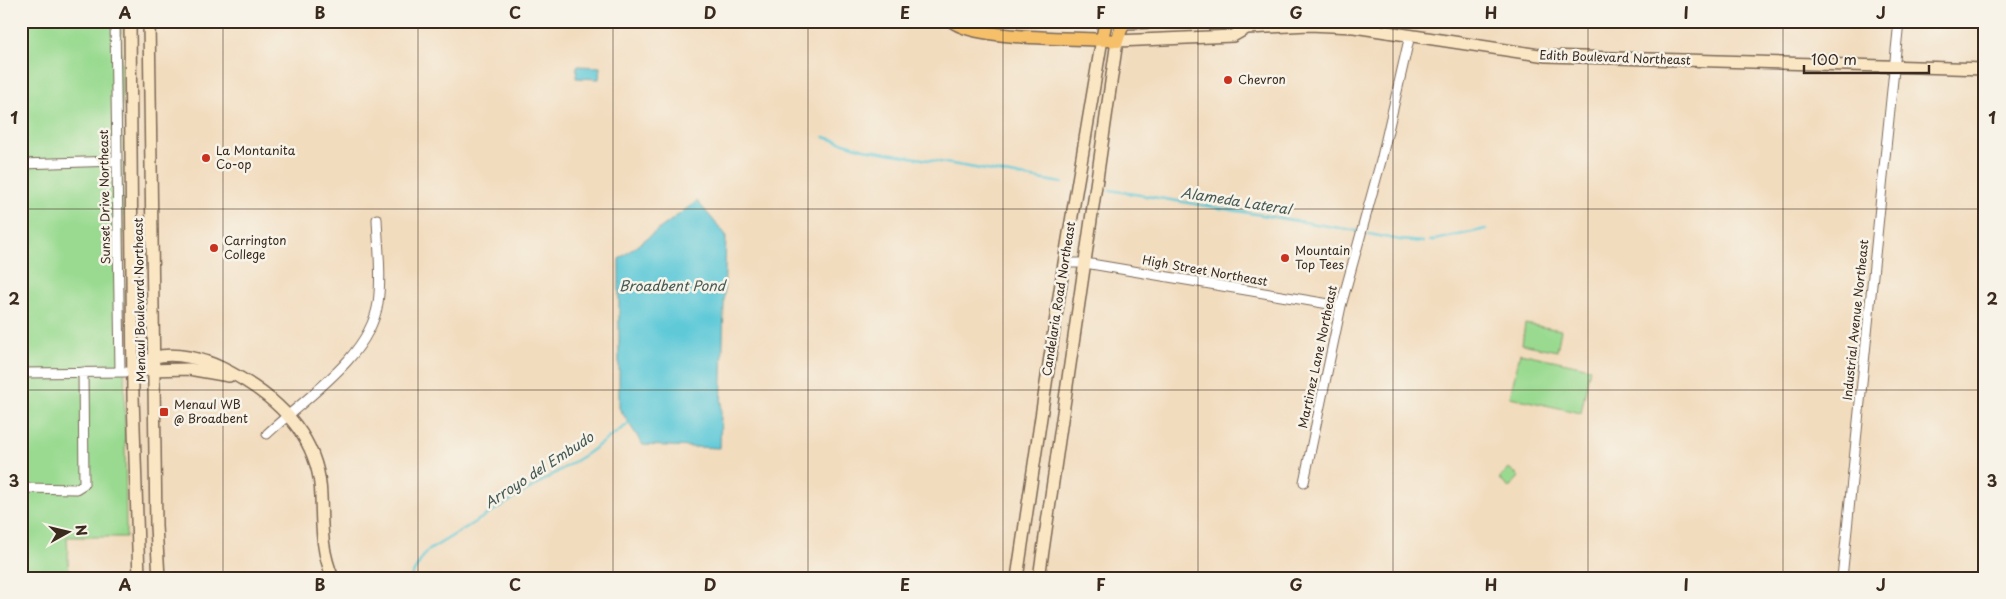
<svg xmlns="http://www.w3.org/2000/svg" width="2006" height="599" font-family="'Playpen Sans',sans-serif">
	<rect width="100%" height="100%" fill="#f7f3e8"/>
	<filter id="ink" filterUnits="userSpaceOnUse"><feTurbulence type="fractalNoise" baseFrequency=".02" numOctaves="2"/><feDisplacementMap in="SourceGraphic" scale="10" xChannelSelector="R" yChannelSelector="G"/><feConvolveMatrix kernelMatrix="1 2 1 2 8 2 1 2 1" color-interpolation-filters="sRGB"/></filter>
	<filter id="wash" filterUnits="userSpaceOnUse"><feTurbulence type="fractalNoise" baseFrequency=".0096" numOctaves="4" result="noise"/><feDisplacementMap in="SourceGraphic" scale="20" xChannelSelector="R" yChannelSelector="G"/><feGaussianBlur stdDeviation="1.12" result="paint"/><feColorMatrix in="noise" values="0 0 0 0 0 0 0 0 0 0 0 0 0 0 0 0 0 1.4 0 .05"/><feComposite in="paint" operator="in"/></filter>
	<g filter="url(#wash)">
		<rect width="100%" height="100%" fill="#f2dcbe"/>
		<path fill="#99da90" stroke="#6a8257" d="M 21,21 L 121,21 L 126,537 L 67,537 L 69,578 L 21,578 Z
			M 1525,324 L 1561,330 L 1557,351 L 1522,344 Z
			M 1520,353 L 1590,368 L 1581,413 L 1510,397 Z
			M 1509,468 L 1519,477 L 1509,488 L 1499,479 Z"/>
		<path fill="#5ec9d8" stroke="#4c7a7b" d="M 577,66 L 600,67 L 599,79 L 576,78 Z
			M 697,201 L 726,235 L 720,448 L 643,445 L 619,408 L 619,259 Z"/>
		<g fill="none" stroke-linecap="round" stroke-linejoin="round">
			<path stroke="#5ec9d8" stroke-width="2.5" d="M 824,137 L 864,149 L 1062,183
				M 1110,190 L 1358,231
				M 1369,234 L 1400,240 L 1423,242
				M 1430,241 L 1486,229
				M 410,578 L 426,552 L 585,455 L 631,422"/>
		</g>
	</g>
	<g filter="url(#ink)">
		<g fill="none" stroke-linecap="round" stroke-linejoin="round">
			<defs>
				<path id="street" d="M 115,21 L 120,372
					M 21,164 L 117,161
					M 1064,263 L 1085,263 L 1341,306
					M 21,373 L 126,372
					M 267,434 C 305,398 370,357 378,303 C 382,276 378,246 377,219
					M 1304,482 L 1341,306 L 1381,161 L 1410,35
					M 21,485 L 25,488 L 76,489 L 84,484 L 83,372
					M 1842,578 L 1899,21"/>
				<path id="secondary" d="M 130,21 L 133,397 L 139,578
					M 149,21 L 156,526 L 159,578
					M 1233,21 L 1247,28
					M 1123,23 L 1184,21
					M 148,370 L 189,369 L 229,376
					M 133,371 C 139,367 148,359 155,357 C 176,352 203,359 222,368 C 274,394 319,433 321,496 C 322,525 321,551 333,578
					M 1017,578 L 1064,263 L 1102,39
					M 1039,578 L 1117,41 L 1233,36 L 1247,28 L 1309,25 L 1354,27 L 1546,56 L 1985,69"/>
				<path id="primary" d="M 952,21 C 976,41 1081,37 1117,41 L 1124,21
					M 1102,39 L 1106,21"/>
			</defs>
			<use href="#street" stroke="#7b6856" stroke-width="11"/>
			<use href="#secondary" stroke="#7b6856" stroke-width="14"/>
			<use href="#primary" stroke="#7b6856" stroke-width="15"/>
			<use href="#street" stroke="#fff" stroke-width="9"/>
			<use href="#secondary" stroke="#fbe6c4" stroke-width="11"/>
			<use href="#primary" stroke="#f6c06b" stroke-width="12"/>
		</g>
	</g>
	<path fill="none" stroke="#3b2a1e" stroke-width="1" stroke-opacity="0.55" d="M 223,21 L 223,578M 418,21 L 418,578M 613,21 L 613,578M 808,21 L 808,578M 1003,21 L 1003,578M 1198,21 L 1198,578M 1393,21 L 1393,578M 1588,21 L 1588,578M 1783,21 L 1783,578M 21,209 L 1985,209M 21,390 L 1985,390"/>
	<g fill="#c8321e" stroke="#f7f3e8" stroke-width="2">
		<circle cx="1228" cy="80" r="5"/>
		<circle cx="206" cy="158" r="5"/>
		<circle cx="214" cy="248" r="5"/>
		<circle cx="1285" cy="258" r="5"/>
		<rect x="159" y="407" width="10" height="10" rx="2.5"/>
	</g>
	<g text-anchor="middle" stroke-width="5" stroke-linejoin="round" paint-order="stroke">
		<g font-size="12" fill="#3b2a1e" stroke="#f7f3e8">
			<text transform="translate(1615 58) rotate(2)" y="4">Edith Boulevard Northeast</text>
			<text transform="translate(105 197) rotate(-91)" y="4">Sunset Drive Northeast</text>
			<text transform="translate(1205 271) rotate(10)" y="4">High Street Northeast</text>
			<text transform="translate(1059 299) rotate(-81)" y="4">Candelaria Road Northeast</text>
			<text transform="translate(140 300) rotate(-91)" y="4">Menaul Boulevard Northeast</text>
			<text transform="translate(1856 320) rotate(-84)" y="4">Industrial Avenue Northeast</text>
			<text transform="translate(1318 357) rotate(-78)" y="4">Martinez Lane Northeast</text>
		</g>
		<g font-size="12" fill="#3b2a1e" stroke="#f7f3e8" text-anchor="start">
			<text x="1238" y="84">Chevron</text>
			<text x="216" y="155">La Montanita<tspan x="216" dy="14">Co-op</tspan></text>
			<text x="224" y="245">Carrington<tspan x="224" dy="14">College</tspan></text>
			<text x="1295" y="255">Mountain<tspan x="1295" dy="14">Top Tees</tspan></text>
			<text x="174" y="409">Menaul WB<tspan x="174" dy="14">@ Broadbent</tspan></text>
		</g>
		<g font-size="14" font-style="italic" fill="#465a56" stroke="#f7f3e8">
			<text transform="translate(1236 201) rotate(9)" y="5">Alameda Lateral</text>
			<text x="672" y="291">Broadbent Pond</text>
			<text transform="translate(539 470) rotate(-33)" y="5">Arroyo del Embudo</text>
		</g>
	</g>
	<rect width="2006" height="599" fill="none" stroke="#f7f3e8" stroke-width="55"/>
	<g transform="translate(68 532) rotate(82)" stroke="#f7f3e8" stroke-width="4" paint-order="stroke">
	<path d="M0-4L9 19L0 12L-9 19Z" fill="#3b2a1e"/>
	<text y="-8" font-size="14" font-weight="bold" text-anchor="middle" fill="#3b2a1e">N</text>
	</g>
	<path d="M1804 65v8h125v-8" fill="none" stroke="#3b2a1e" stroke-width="2.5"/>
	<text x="1811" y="65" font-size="15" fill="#3b2a1e" stroke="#f7f3e8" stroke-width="4" paint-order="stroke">100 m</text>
	<rect x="28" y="28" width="1950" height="544" fill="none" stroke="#3b2a1e" stroke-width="2"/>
	<g font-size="16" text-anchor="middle" font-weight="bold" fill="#3b2a1e">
		<text x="125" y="19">A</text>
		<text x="320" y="19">B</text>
		<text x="515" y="19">C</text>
		<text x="710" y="19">D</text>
		<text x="905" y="19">E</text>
		<text x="1101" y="19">F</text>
		<text x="1296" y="19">G</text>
		<text x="1491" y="19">H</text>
		<text x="1686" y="19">I</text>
		<text x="1881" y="19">J</text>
		<text x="14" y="124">1</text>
		<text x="1992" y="124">1</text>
		<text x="14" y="305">2</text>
		<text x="1992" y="305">2</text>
		<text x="14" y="487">3</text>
		<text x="1992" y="487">3</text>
		<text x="125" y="591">A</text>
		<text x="320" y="591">B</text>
		<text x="515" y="591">C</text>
		<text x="710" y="591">D</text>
		<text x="905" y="591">E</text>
		<text x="1101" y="591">F</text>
		<text x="1296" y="591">G</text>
		<text x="1491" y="591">H</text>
		<text x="1686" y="591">I</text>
		<text x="1881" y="591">J</text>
	</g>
</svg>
